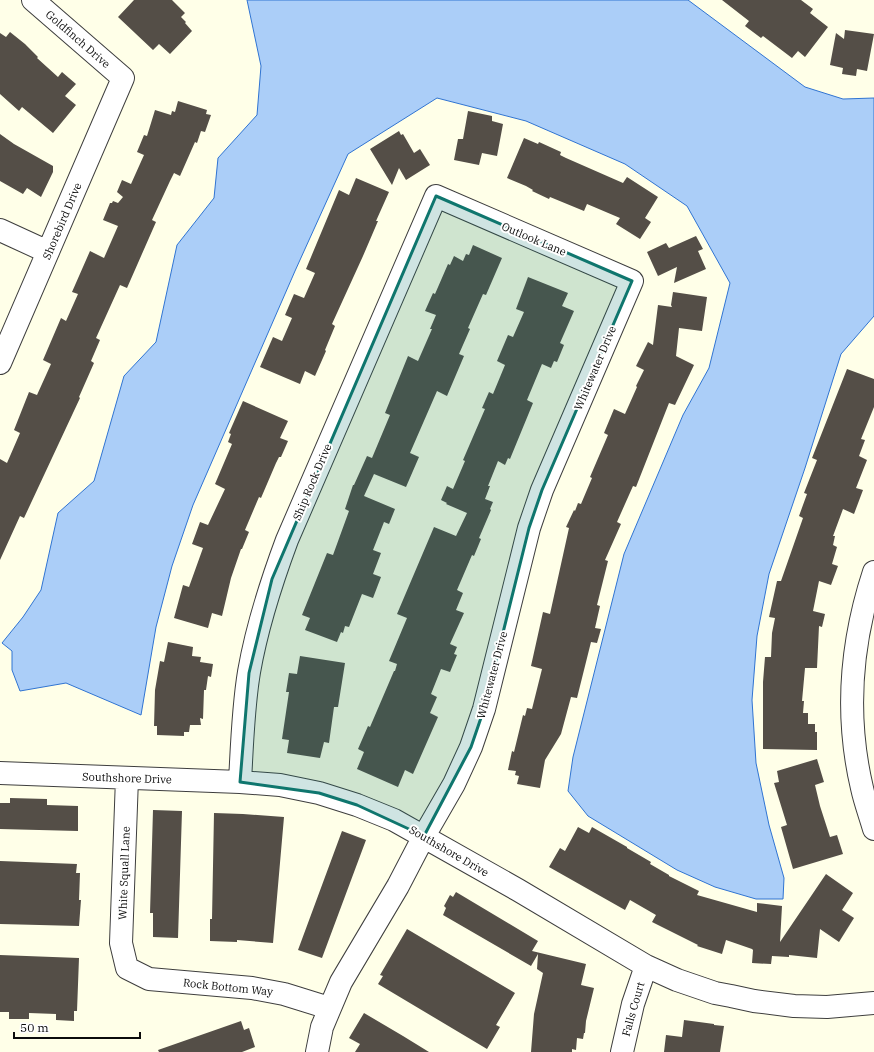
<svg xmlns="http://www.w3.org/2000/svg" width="874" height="1052" font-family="'IBM Plex Serif',serif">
	<rect width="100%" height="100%" fill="#ffffe8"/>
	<path fill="#abcef8" stroke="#3074d2" d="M 247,0 L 688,0 L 805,87 L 843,99 L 874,98 L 874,316 L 841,354 L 805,468 L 769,574 L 757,636 L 752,700 L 756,763 L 769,825 L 784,878 L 783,899 L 756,899 L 715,887 L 677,870 L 588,816 L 568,791 L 573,757 L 624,554 L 683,415 L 709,368 L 730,283 L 687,206 L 625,164 L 526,121 L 437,98 L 348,154 L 295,271 L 193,505 L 172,566 L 156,627 L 141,715 L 66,683 L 20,691 L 12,670 L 12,651 L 2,643 L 23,617 L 41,590 L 58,513 L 94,481 L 124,376 L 156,342 L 177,245 L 214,198 L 218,158 L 257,115 L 261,66 Z"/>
	<path fill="#544e47" d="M 134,0 L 172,0 L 185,13 L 181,17 L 186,22 L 185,23 L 192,31 L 170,54 L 159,44 L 153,50 L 118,17 Z
		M 722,0 L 801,0 L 813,9 L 810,13 L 828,27 L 805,57 L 798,51 L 792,58 L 763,36 L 761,38 L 745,26 L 749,21 Z
		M 845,30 L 874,34 L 867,71 L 857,69 L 856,76 L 842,74 L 843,68 L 830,65 L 836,33 L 844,39 Z
		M 10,32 L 25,44 L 38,57 L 37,58 L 58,77 L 62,72 L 76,84 L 65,96 L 76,105 L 53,133 L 22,107 L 19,111 L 0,94 L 0,33 L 6,37 Z
		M 178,101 L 207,110 L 206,114 L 211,115 L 205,132 L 201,131 L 197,143 L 195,142 L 180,176 L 174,173 L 170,181 L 152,220 L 156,222 L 127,288 L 120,285 L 96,338 L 100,340 L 91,361 L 94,363 L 79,397 L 80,398 L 24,518 L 20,516 L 0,560 L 0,459 L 7,463 L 20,433 L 14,430 L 29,392 L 37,395 L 51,364 L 43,360 L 61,318 L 66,321 L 78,294 L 72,292 L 90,251 L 104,258 L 118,226 L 103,220 L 110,203 L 112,203 L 113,201 L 118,203 L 123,197 L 117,192 L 122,180 L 131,184 L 144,155 L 137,152 L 144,135 L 147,136 L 155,110 L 171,115 L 172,111 L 175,112 Z
		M 468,111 L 492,116 L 492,121 L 503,124 L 497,156 L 482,153 L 479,165 L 454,160 L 458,139 L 463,139 Z
		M 399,131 L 401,135 L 403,134 L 414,153 L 420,149 L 430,165 L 406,180 L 399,168 L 392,185 L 370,149 Z
		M 0,134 L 14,144 L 53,166 L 53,172 L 41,197 L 27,188 L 23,194 L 0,181 Z
		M 524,138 L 538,144 L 539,142 L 561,152 L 560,155 L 566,158 L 623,183 L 627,177 L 658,197 L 645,218 L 651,222 L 640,239 L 616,224 L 620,218 L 587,204 L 584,211 L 550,197 L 549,199 L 532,191 L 533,190 L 526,186 L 507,178 Z
		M 356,178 L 389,192 L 376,221 L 378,221 L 363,256 L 332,324 L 335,326 L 325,350 L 326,351 L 315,376 L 305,371 L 300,384 L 260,367 L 273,337 L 282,341 L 292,318 L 285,315 L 294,294 L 304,298 L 315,273 L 306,269 L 339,190 L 349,195 Z
		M 696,236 L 703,249 L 698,251 L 706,269 L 674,283 L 677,267 L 658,276 L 647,252 L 666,243 L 669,248 Z
		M 473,245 L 502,258 L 486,295 L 483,294 L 468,328 L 470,329 L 459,354 L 464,356 L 447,396 L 437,391 L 410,453 L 419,457 L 406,487 L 374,474 L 364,496 L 395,509 L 389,524 L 384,522 L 373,550 L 381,553 L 373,574 L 381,577 L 373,598 L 362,594 L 349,627 L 345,626 L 343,633 L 341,632 L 337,642 L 305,630 L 310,618 L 302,615 L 327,553 L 333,555 L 349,511 L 345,509 L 353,485 L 354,485 L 367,456 L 372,458 L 390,415 L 385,413 L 408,356 L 418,361 L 432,329 L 430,329 L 436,315 L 425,311 L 433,293 L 435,294 L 448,264 L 450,265 L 454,256 L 463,261 L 466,254 L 469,255 Z
		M 528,277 L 568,293 L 562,306 L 574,311 L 560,343 L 564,345 L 557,362 L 554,361 L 551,368 L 542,364 L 527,400 L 533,403 L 510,459 L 508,458 L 505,465 L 498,461 L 488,486 L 490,486 L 485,499 L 493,502 L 490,509 L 491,510 L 479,538 L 481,539 L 474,556 L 472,555 L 457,590 L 463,593 L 456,610 L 464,613 L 450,644 L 457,647 L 454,654 L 457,655 L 450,672 L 441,669 L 431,694 L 437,697 L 430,713 L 438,717 L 413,774 L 405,770 L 398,787 L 357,769 L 364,752 L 358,749 L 368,726 L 370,727 L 394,671 L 395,671 L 397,664 L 389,661 L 407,618 L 397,614 L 434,527 L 456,536 L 467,513 L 446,504 L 447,503 L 441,500 L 447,486 L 453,489 L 465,461 L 463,460 L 485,409 L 482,408 L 489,392 L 493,394 L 505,365 L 497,361 L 508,335 L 513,337 L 524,312 L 516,309 Z
		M 673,292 L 707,297 L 702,331 L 679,328 L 676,356 L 694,365 L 675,405 L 669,403 L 636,487 L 633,486 L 617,522 L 621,524 L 605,560 L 608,561 L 597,605 L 600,606 L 595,628 L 601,629 L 597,643 L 591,642 L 577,698 L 571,697 L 561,734 L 545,760 L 540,788 L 517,784 L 519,776 L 515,775 L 516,771 L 508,770 L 512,751 L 514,752 L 523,715 L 525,716 L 527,708 L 532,709 L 542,669 L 531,666 L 543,612 L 550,614 L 569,528 L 566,527 L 574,510 L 575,511 L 578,503 L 581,504 L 592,478 L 590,477 L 608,435 L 604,433 L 614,409 L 625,414 L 637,387 L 636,386 L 644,370 L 636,366 L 648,342 L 653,345 L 658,305 L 672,307 L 671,305 Z
		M 847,369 L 874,379 L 874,407 L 861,439 L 865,440 L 859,456 L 867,460 L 856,488 L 863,490 L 854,514 L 843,509 L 833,536 L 835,536 L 833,545 L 837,547 L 832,564 L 838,566 L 831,585 L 819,581 L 813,611 L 825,614 L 822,627 L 819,626 L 817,668 L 805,668 L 802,701 L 804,701 L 803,713 L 808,713 L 808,724 L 815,724 L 815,732 L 817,732 L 817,750 L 763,749 L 763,682 L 765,657 L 771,657 L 772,633 L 775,618 L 769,617 L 777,581 L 781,581 L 803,518 L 799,516 L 807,494 L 804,493 L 817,460 L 812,458 Z
		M 243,401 L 288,421 L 280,438 L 288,441 L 281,457 L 279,457 L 276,463 L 261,498 L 259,497 L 245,530 L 249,532 L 242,549 L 241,549 L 231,578 L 222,616 L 212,613 L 208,628 L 174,618 L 183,585 L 189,587 L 203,548 L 192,544 L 200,522 L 208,525 L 225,489 L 215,484 L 232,444 L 228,442 L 231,434 L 229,433 Z
		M 168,642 L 193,647 L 192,656 L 201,657 L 200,662 L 213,664 L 211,677 L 208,676 L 206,690 L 204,690 L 203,719 L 200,718 L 201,725 L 190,725 L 189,732 L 184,732 L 184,736 L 157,735 L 157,726 L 154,726 L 155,690 L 160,661 L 164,662 Z
		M 300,656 L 345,663 L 338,707 L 334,707 L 329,743 L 324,742 L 320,758 L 287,753 L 289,740 L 282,739 L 289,692 L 286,692 L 289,673 L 297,674 Z
		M 817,759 L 824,782 L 815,785 L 820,806 L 830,837 L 837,835 L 843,854 L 793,869 L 781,827 L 787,825 L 774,783 L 779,782 L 777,771 Z
		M 10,798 L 47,799 L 47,805 L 78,806 L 78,831 L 0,829 L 0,803 L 10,803 Z
		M 153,810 L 182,811 L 178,938 L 153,937 L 153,913 L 150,913 Z
		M 214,813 L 243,814 L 284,817 L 273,943 L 237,940 L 237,942 L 210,941 L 210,919 L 212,919 Z
		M 578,827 L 589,833 L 592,827 L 627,847 L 627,848 L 651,862 L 650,864 L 669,875 L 669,876 L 699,891 L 697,895 L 757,912 L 757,903 L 782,906 L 780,942 L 826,874 L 853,893 L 842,910 L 854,918 L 839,942 L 820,929 L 817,958 L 789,955 L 789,957 L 772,956 L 771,964 L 752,963 L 753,950 L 752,949 L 726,940 L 722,954 L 697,946 L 698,945 L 652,922 L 656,915 L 630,900 L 625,910 L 549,867 L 560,848 L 565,851 Z
		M 342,831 L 366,840 L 322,958 L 298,950 Z
		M 0,861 L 77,864 L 76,873 L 80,873 L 79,900 L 81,900 L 79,926 L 0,924 Z
		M 456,892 L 538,941 L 532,951 L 586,964 L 581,985 L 594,988 L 586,1021 L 585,1033 L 584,1033 L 583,1039 L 577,1038 L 576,1050 L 572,1049 L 572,1052 L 531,1052 L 534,1014 L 543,973 L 537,969 L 538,954 L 531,966 L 443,915 L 446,908 L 444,906 L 450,895 L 453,897 Z
		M 407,929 L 515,993 L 496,1025 L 500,1027 L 487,1049 L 378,984 L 383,976 L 380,975 Z
		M 0,955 L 79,958 L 77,1011 L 74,1011 L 74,1021 L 56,1020 L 56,1014 L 29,1013 L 29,1019 L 9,1019 L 9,1012 L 0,1012 Z
		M 364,1013 L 403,1036 L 429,1052 L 355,1052 L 360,1044 L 349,1038 Z
		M 684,1020 L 714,1024 L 714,1025 L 724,1026 L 720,1052 L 664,1052 L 666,1035 L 682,1037 Z
		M 241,1021 L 244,1030 L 249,1028 L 255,1047 L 242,1052 L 159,1052 L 158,1050 Z"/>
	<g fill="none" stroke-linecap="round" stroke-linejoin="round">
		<defs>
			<path id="minor" d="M 0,230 L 48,252
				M 0,363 L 123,78 L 33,0
				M 874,572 C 851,642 845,716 862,788 C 865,802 870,815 874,829
				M 0,773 L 240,782 L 280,785 L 319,793 L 357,805 L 394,820 L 518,890 L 646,966 L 677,980 L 715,993 L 731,996 L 754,1001 L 794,1006 L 827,1007 L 874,1003
				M 127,778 L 121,943 L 127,968 L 149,979 L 252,988 L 284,994 L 329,1008
				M 240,782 C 242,745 243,708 249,672 C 257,626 271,583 287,540 L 436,196 L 632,281 L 542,490 L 529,528 L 484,709 L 471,747 L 454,784 L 424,836 L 398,886 L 341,982 L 322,1027 L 317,1052
				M 622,1052 L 633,1004 L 646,966"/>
		</defs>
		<use href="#minor" stroke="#3e3e3e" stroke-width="24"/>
		<use href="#minor" stroke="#fff" stroke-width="22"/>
	</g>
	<path fill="#0f766e" fill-opacity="0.2" stroke="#0f766e" stroke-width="3" stroke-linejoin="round" d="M 436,196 L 632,281 L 542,490 L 529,528 L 484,709 L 471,747 L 424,836 L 357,805 L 319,793 L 240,782 L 249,673 L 272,579 Z"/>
	<g text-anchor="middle" stroke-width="4" stroke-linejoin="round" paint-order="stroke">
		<g font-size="11" fill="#0b0b0b" stroke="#fff">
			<text transform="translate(78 39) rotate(41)" y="4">Goldfinch Drive</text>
			<text transform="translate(62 221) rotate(-67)" y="4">Shorebird Drive</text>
			<text transform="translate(534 239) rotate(23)" y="4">Outlook Lane</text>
			<text transform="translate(595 368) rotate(-67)" y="4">Whitewater Drive</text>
			<text transform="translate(312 482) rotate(-67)" y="4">Ship Rock Drive</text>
			<text transform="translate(492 675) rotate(-75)" y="4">Whitewater Drive</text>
			<text transform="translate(127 778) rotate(2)" y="4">Southshore Drive</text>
			<text transform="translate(449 851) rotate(30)" y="4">Southshore Drive</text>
			<text transform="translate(124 873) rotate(-88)" y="4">White Squall Lane</text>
			<text transform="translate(228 987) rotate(6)" y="4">Rock Bottom Way</text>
			<text transform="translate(633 1009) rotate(-74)" y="4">Falls Court</text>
		</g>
	</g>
	<path d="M14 1032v6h126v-6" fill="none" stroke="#0b0b0b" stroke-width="2"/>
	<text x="20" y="1032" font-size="12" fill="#0b0b0b" stroke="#ffffff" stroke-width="3" paint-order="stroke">50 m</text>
</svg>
